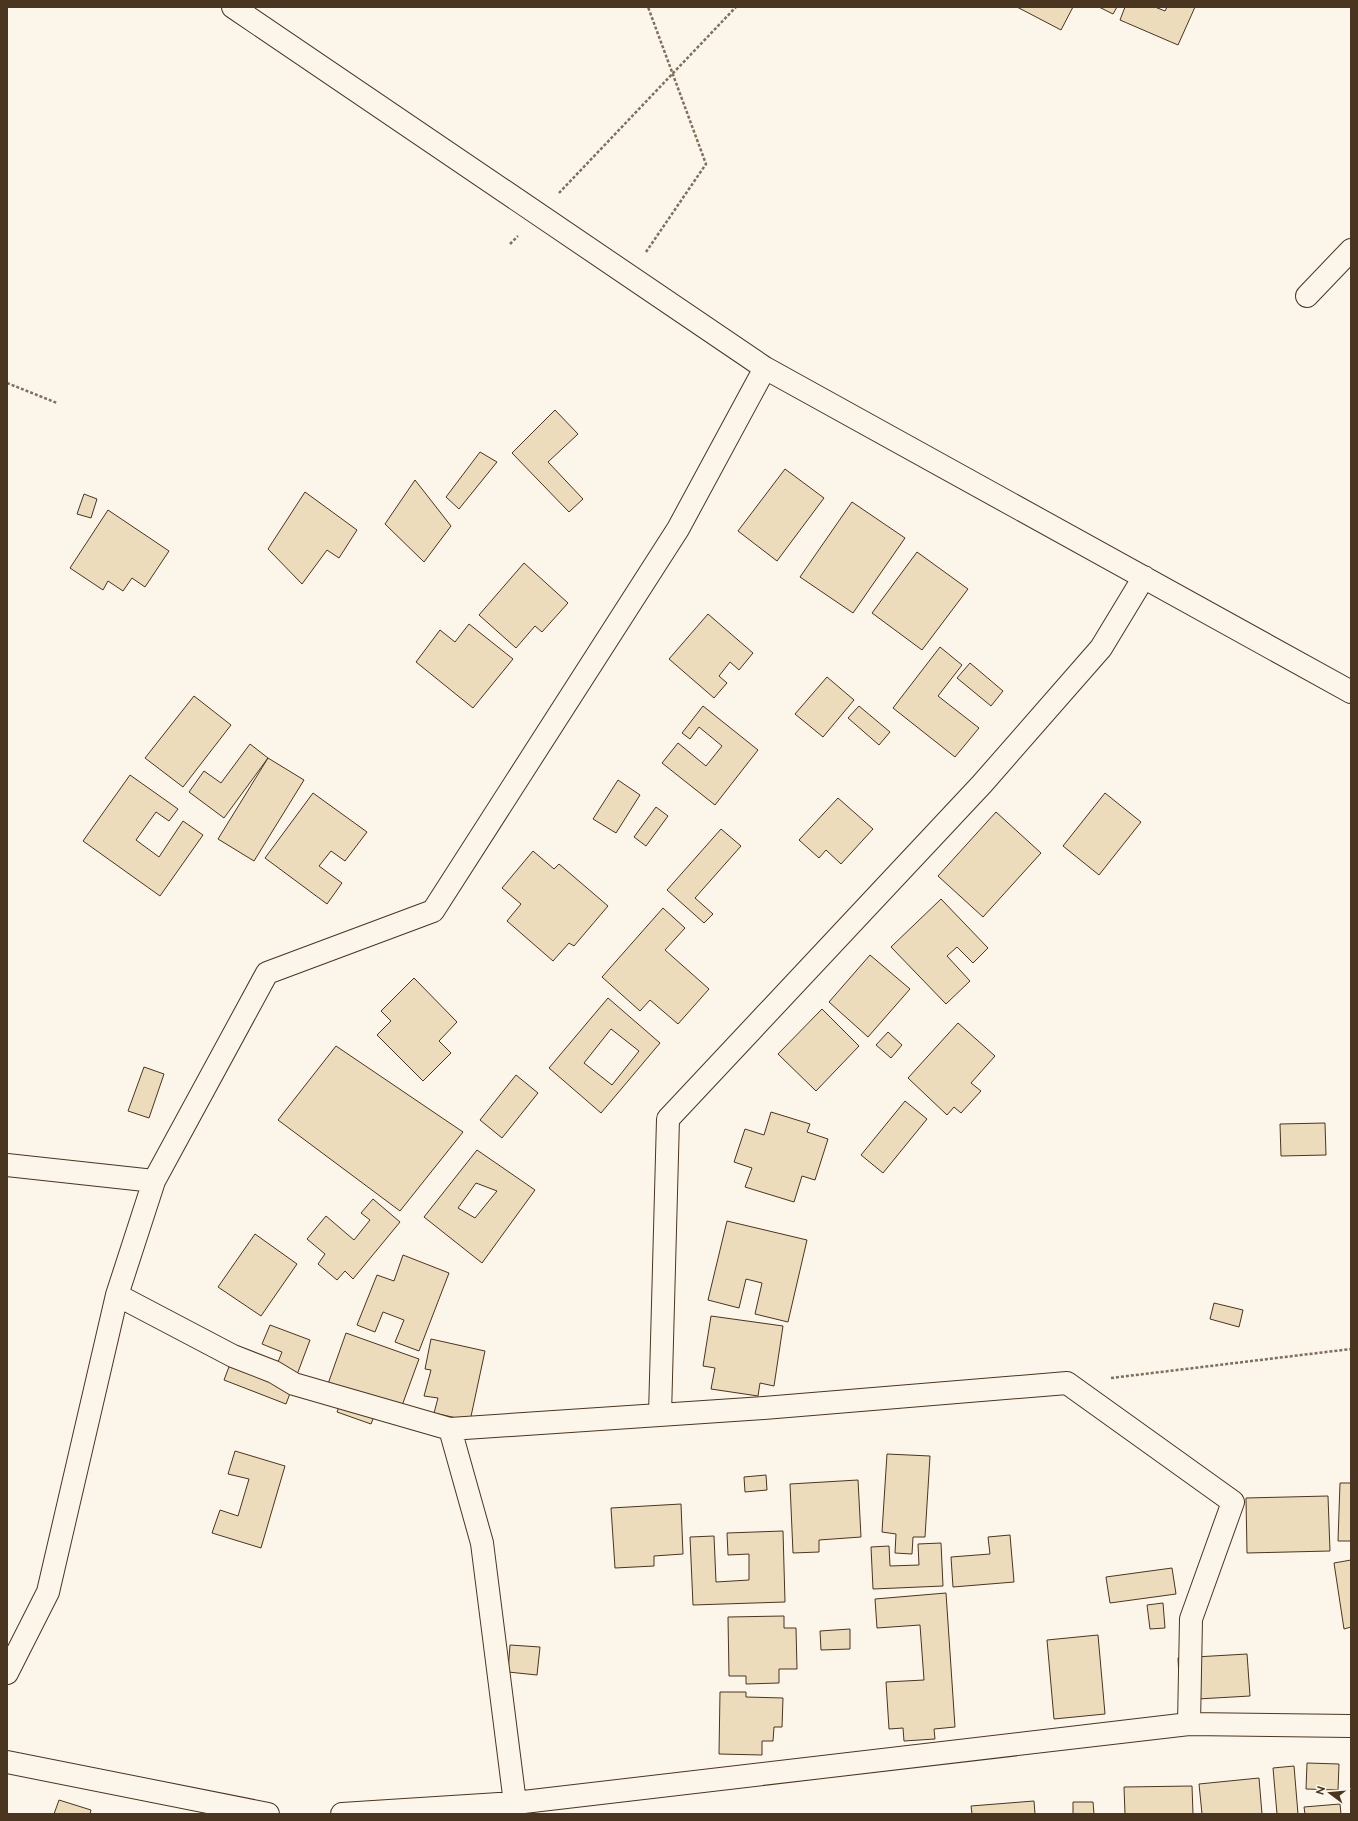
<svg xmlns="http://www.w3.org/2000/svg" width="1358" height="1821" font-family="Raleway,sans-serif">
	<rect width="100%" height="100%" fill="#fbf6e9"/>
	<path fill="#ecdcbc" stroke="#4a3520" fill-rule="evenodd" d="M 1017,7 L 1073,7 L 1061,30 Z
		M 1099,7 L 1117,7 L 1113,14 Z
		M 1125,7 L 1155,7 L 1165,11 L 1167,7 L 1195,7 L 1178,45 L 1120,20 Z
		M 555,410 L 578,434 L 548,462 L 583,499 L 569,512 L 512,453 Z
		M 480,452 L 497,462 L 459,509 L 446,497 Z
		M 785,469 L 824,498 L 777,561 L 738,531 Z
		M 415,480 L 451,526 L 424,562 L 385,524 Z
		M 305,492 L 357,530 L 339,558 L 327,550 L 302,584 L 268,549 Z
		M 84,494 L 97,499 L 91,518 L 77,514 Z
		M 852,502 L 905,538 L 853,613 L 800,577 Z
		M 108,510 L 169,551 L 145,587 L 132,578 L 123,591 L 108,581 L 103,590 L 70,568 Z
		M 917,552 L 968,589 L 922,650 L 872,613 Z
		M 524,563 L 568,603 L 542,632 L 535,626 L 516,648 L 479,615 Z
		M 708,614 L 753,653 L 739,670 L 730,662 L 719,676 L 727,683 L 714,698 L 669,659 Z
		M 469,624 L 513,659 L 473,708 L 416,662 L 440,630 L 455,642 Z
		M 940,647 L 962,665 L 938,696 L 979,728 L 955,757 L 893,708 Z
		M 970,663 L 1003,691 L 991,706 L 957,678 Z
		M 827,677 L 854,700 L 823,737 L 795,714 Z
		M 194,696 L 231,725 L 183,787 L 145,758 Z
		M 703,706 L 758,750 L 715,805 L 662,763 L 678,743 L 706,766 L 722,746 L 699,727 L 690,739 L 682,733 Z
		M 859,706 L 890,732 L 879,745 L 848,718 Z
		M 250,744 L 268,758 L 224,818 L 189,792 L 204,771 L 221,783 Z
		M 268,758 L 304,780 L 254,861 L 218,839 Z
		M 130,775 L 178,809 L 169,821 L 156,812 L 136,840 L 159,857 L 183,821 L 203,835 L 160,896 L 83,841 Z
		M 618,780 L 640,795 L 616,833 L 593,819 Z
		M 313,793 L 367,832 L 345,861 L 331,851 L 319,866 L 342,883 L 327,904 L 265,858 Z
		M 1105,793 L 1141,822 L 1099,875 L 1063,846 Z
		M 838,798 L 873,829 L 841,864 L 826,850 L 819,858 L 799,840 Z
		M 656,807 L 668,816 L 646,846 L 634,837 Z
		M 996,812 L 1041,853 L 983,917 L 938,876 Z
		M 721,829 L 741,846 L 695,898 L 713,914 L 704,923 L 667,890 Z
		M 533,851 L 554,869 L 559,864 L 608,906 L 574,946 L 569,943 L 553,961 L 507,921 L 521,904 L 502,888 Z
		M 941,899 L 988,948 L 973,963 L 957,947 L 947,956 L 970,981 L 946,1004 L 891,947 Z
		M 663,908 L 685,928 L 665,950 L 709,989 L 678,1024 L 650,1000 L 640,1011 L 602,977 Z
		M 870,955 L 910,989 L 868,1037 L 829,1002 Z
		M 414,978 L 457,1022 L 439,1041 L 451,1053 L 423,1081 L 377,1035 L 391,1021 L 381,1011 Z
		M 608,998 L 660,1043 L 601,1113 L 549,1068 ZM 611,1029 L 639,1051 L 612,1085 L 584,1063 Z
		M 822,1009 L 859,1046 L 816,1091 L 778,1054 Z
		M 958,1023 L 995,1056 L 971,1083 L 981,1091 L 961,1113 L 954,1107 L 947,1115 L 908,1078 Z
		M 888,1032 L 902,1045 L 891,1058 L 876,1045 Z
		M 336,1046 L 463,1132 L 400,1211 L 278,1120 Z
		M 144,1067 L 164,1074 L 149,1118 L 128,1111 Z
		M 516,1075 L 538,1093 L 502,1138 L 480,1120 Z
		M 905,1101 L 927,1119 L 883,1173 L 861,1155 Z
		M 771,1112 L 810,1124 L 807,1132 L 828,1139 L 815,1180 L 802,1176 L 794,1202 L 745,1187 L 752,1168 L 734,1162 L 745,1129 L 764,1135 Z
		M 1325,1123 L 1326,1155 L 1281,1156 L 1280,1124 Z
		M 477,1150 L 535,1190 L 482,1263 L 424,1217 ZM 476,1183 L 497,1191 L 475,1218 L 458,1208 Z
		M 373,1199 L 400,1222 L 353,1279 L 345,1271 L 337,1280 L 318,1264 L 325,1254 L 307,1239 L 326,1216 L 354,1240 L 370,1220 L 361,1213 Z
		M 727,1221 L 807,1240 L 788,1322 L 755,1314 L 762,1283 L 746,1279 L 739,1308 L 708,1300 Z
		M 255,1234 L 297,1264 L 261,1316 L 218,1287 Z
		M 403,1255 L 449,1273 L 419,1351 L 395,1342 L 404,1320 L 383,1312 L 375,1332 L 357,1325 L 377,1275 L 394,1281 Z
		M 1214,1303 L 1243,1310 L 1239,1327 L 1210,1319 Z
		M 711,1316 L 783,1326 L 774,1386 L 760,1383 L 758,1396 L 711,1389 L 715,1368 L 703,1366 Z
		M 270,1325 L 310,1340 L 286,1404 L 224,1380 L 233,1356 L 274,1372 L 282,1352 L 262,1344 Z
		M 346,1333 L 419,1359 L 396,1422 L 375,1414 L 371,1424 L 337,1412 L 340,1404 L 323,1398 Z
		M 431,1339 L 485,1351 L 470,1421 L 434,1413 L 438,1398 L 424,1396 L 431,1370 L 425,1369 Z
		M 235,1451 L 285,1466 L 261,1548 L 212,1533 L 220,1510 L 238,1516 L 249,1479 L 228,1474 Z
		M 887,1454 L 930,1456 L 925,1537 L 913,1537 L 912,1554 L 895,1553 L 896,1534 L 882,1532 Z
		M 766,1475 L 767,1490 L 745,1492 L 744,1477 Z
		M 858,1480 L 861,1537 L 819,1540 L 819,1552 L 793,1553 L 790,1484 Z
		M 1340,1483 L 1351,1483 L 1351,1541 L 1338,1541 Z
		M 1328,1496 L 1330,1551 L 1247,1553 L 1246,1498 Z
		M 681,1504 L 683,1554 L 654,1556 L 654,1566 L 615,1568 L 611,1508 Z
		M 783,1531 L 785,1602 L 693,1605 L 690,1537 L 714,1536 L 716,1582 L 749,1580 L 749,1554 L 728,1555 L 727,1533 Z
		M 1010,1535 L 1014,1582 L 953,1587 L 951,1557 L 990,1554 L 988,1537 Z
		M 941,1543 L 943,1586 L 873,1589 L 871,1547 L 889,1546 L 890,1566 L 919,1565 L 918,1544 Z
		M 1351,1560 L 1351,1627 L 1344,1629 L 1334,1563 Z
		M 1172,1568 L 1176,1594 L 1110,1603 L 1106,1577 Z
		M 946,1593 L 955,1727 L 934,1729 L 935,1739 L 904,1741 L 903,1728 L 889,1729 L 886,1682 L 924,1680 L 920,1625 L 877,1628 L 875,1599 Z
		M 1163,1603 L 1165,1628 L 1150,1629 L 1147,1605 Z
		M 784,1616 L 784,1628 L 796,1628 L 797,1669 L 779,1669 L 779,1683 L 746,1684 L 746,1676 L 729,1676 L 728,1617 Z
		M 850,1629 L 850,1649 L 821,1650 L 820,1631 Z
		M 1098,1635 L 1105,1714 L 1054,1719 L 1047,1640 Z
		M 510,1645 L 540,1647 L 537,1675 L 508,1672 Z
		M 1247,1654 L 1250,1696 L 1180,1700 L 1178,1658 Z
		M 720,1692 L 746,1692 L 746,1697 L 783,1698 L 782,1727 L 774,1727 L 773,1741 L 762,1741 L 762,1755 L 719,1754 Z
		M 1307,1763 L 1339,1764 L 1338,1790 L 1306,1789 Z
		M 1294,1766 L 1298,1814 L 1277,1814 L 1273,1768 Z
		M 1259,1778 L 1262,1814 L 1202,1814 L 1199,1784 Z
		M 1192,1786 L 1193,1814 L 1125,1814 L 1124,1787 Z
		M 59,1800 L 91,1810 L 90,1814 L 54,1814 Z
		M 1034,1801 L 1035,1814 L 972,1814 L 971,1806 Z
		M 1073,1802 L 1093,1802 L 1094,1814 L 1073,1814 Z
		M 1340,1804 L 1341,1814 L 1305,1814 L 1304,1807 Z"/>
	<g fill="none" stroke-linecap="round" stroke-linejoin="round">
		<defs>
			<path id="minor" d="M 1307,296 L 1351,250
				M 765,368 L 1351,692
				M 7,1165 L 154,1181
				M 117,1295 L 233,1356 L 274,1372 L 294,1384 L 450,1429 L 764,1408 L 1067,1383 L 1233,1502 L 1191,1619 L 1189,1724
				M 660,1415 L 668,1119 L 982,784 L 1101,648 L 1144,577
				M 450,1429 L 482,1543 L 515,1803
				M 7,1673 L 48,1592 L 117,1295 L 154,1181 L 267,973 L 433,911 L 678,529 L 765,368 L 233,7
				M 7,1762 L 268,1814
				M 342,1814 L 515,1803 L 1189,1724 L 1351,1726"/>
		</defs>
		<use href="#minor" stroke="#4a3520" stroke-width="24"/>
		<path stroke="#7f6f5c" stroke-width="2.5" stroke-dasharray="3 2" stroke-linecap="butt" d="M 559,193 L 736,7
			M 510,244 L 518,236
			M 646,252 L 706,164 L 648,7
			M 7,383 L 57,403
			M 1111,1378 L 1351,1349"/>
		<use href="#minor" stroke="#fbf6e9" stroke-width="22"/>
	</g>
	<rect width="1358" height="1821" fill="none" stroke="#4a3520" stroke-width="16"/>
	<g transform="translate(1330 1793) rotate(286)" stroke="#fbf6e9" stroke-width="3" paint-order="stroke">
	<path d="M0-3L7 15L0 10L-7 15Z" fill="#4a3520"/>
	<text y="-6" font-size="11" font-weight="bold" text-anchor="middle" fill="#4a3520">N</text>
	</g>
</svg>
